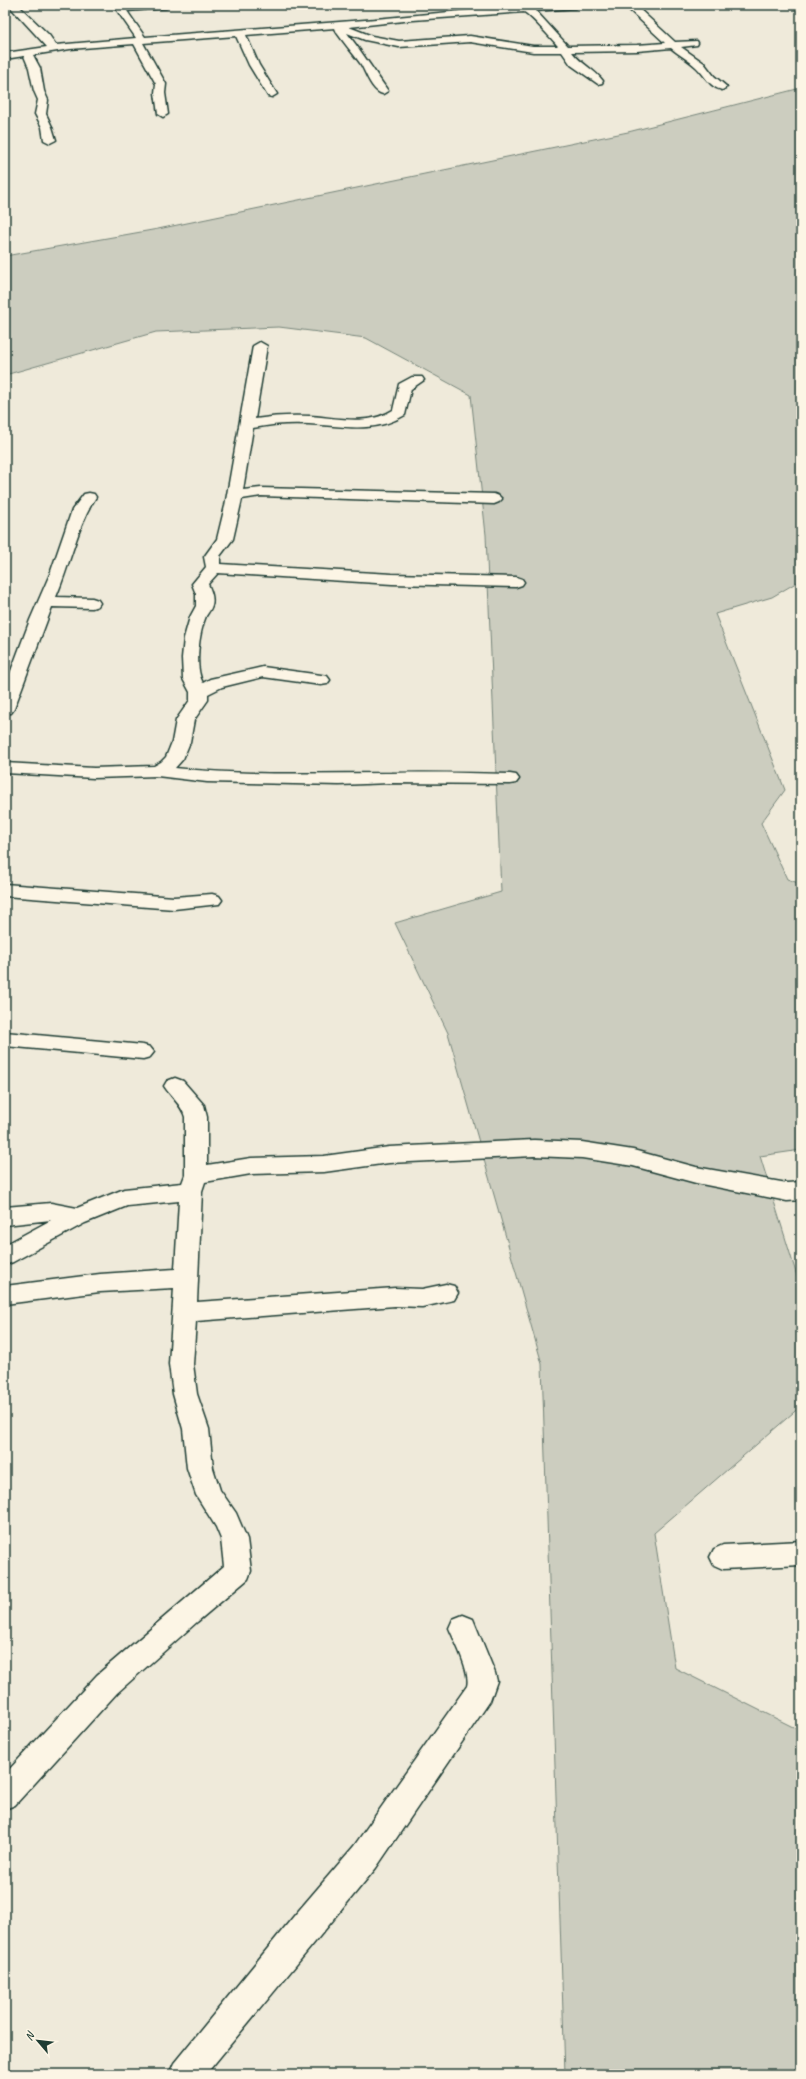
<svg xmlns="http://www.w3.org/2000/svg" width="806" height="2079" font-family="Caveat,sans-serif">
	<rect width="100%" height="100%" fill="#efeada"/>
	<filter id="ink" filterUnits="userSpaceOnUse"><feTurbulence type="fractalNoise" baseFrequency=".025" numOctaves="2"/><feDisplacementMap in="SourceGraphic" scale="8" xChannelSelector="R" yChannelSelector="G"/><feConvolveMatrix kernelMatrix="1 2 1 2 8 2 1 2 1" color-interpolation-filters="sRGB"/></filter>
	<g filter="url(#ink)">
		<path fill="#cccdbf" stroke="#76857a" d="M 801,88 L 801,580 L 772,597 L 715,614 L 785,790 L 761,823 L 787,879 L 801,884 L 801,1150 L 760,1156 L 801,1289 L 801,1406 L 654,1533 L 675,1668 L 801,1731 L 801,2074 L 565,2074 L 542,1364 L 448,1033 L 395,923 L 501,892 L 486,535 L 471,395 L 366,338 L 279,327 L 156,332 L 5,375 L 5,256 L 158,229 L 628,132 Z"/>
		<g fill="none" stroke-linecap="round" stroke-linejoin="round">
			<defs>
				<path id="minor" d="M 16,5 L 19,6 L 49,35 L 56,45 L 136,38 L 116,9 C 123,2 160,5 171,5 L 166,8 L 127,11 L 145,37 L 365,20 L 523,5 L 581,5 L 576,8 L 536,11 L 568,46 L 637,45 L 665,43 L 624,5 L 635,5 L 675,42 L 697,41 L 698,43 L 697,45 L 681,47 L 704,63 L 714,76 L 727,87 L 722,90 C 709,87 705,75 696,67 C 689,60 679,55 671,48 L 637,51 L 572,52 C 581,64 594,69 603,81 L 602,83 L 598,84 L 571,65 L 562,52 L 533,52 L 470,42 L 399,47 L 365,40 L 347,33 C 362,52 374,71 388,91 L 383,94 C 371,91 366,72 360,63 C 352,52 344,43 337,33 L 335,28 L 246,35 L 259,65 L 277,94 L 272,97 L 268,96 L 249,65 L 236,36 L 143,43 L 166,84 L 165,93 L 168,114 L 163,117 L 158,114 L 155,93 L 156,84 L 134,44 L 70,49 L 33,55 L 40,68 L 44,91 L 48,100 L 46,114 L 52,127 L 56,140 L 50,143 L 44,140 L 42,127 L 35,114 L 38,100 L 34,91 L 29,68 L 24,56 L 5,59 L 5,53 L 47,47 L 13,10 L 11,8 ZM 524,12 C 528,13 553,40 558,46 L 533,46 L 470,36 L 399,41 L 372,36 L 349,27 L 413,20 Z
					M 260,342 L 267,346 L 255,419 C 273,416 291,415 310,416 C 338,418 368,426 393,410 L 399,384 L 412,377 L 422,377 L 424,380 L 411,389 L 405,415 C 374,434 343,426 309,424 C 290,423 272,424 253,428 L 243,490 L 261,488 L 494,494 L 499,496 L 502,499 L 499,502 L 494,504 L 261,496 L 242,499 L 233,539 L 220,556 L 220,564 L 392,574 L 516,577 L 522,579 L 524,582 L 522,585 L 516,587 L 392,584 L 218,573 L 208,584 C 211,591 214,598 212,605 C 211,609 208,613 206,616 C 199,633 194,667 203,683 L 210,679 L 263,667 L 321,675 L 327,676 L 330,680 L 327,684 L 321,685 L 263,677 L 222,687 L 208,694 L 208,700 L 194,720 L 190,742 L 183,759 L 175,768 C 247,776 319,773 391,773 C 431,772 470,773 510,774 L 516,775 L 519,779 L 516,783 L 510,784 L 390,783 L 339,785 L 207,782 L 157,776 L 94,778 L 5,773 L 5,763 L 94,768 L 154,766 L 161,762 L 166,757 L 172,742 L 176,720 L 190,700 L 190,692 L 183,679 L 182,658 L 184,638 L 190,617 L 196,606 L 196,594 L 192,584 L 206,567 L 204,557 L 217,539 L 225,506 L 253,346 Z
					M 89,493 L 94,494 L 96,497 C 77,526 70,565 56,597 L 92,598 L 98,600 L 100,603 L 98,606 L 92,608 L 52,607 L 14,709 L 11,713 L 5,714 L 5,687 L 30,620 L 50,574 L 72,510 L 84,494 Z
					M 5,884 L 174,897 L 212,894 L 219,896 L 222,900 L 219,904 L 174,909 L 5,896 Z
					M 5,1032 L 143,1045 L 150,1047 L 154,1052 L 150,1057 L 143,1059 L 5,1046 Z
					M 175,1078 L 183,1081 L 204,1105 L 207,1117 L 207,1165 L 251,1158 L 324,1156 L 389,1147 L 534,1140 L 582,1142 L 633,1150 L 696,1167 L 787,1183 L 801,1182 L 801,1200 L 787,1201 L 696,1183 L 633,1166 L 582,1158 L 534,1156 L 389,1163 L 324,1172 L 251,1174 L 205,1182 L 202,1191 L 197,1302 L 395,1288 L 422,1289 L 446,1284 L 454,1286 L 458,1293 L 454,1300 L 422,1307 L 395,1306 L 196,1321 L 193,1364 L 197,1394 L 209,1429 L 213,1468 L 220,1490 L 236,1513 L 247,1539 L 251,1571 L 248,1579 L 197,1622 L 117,1693 L 15,1805 L 5,1809 L 5,1774 L 97,1675 L 224,1566 L 221,1539 L 216,1527 L 196,1495 L 187,1468 L 183,1429 L 173,1394 L 169,1364 L 174,1288 L 100,1292 L 5,1304 L 5,1286 L 100,1274 L 175,1269 L 179,1201 L 127,1206 L 85,1223 L 13,1262 L 5,1265 L 5,1245 L 51,1220 L 5,1225 L 5,1207 L 51,1203 L 77,1208 L 124,1189 L 182,1183 L 185,1175 L 185,1117 C 182,1105 171,1097 164,1086 L 167,1081 Z
					M 801,1541 L 801,1565 L 723,1569 L 714,1565 L 710,1557 L 714,1549 L 723,1545 Z
					M 463,1615 L 473,1619 L 495,1673 L 497,1681 L 490,1701 L 376,1868 L 206,2074 L 169,2074 L 174,2063 L 294,1916 L 354,1846 L 467,1686 C 471,1673 455,1642 449,1628 L 453,1619 Z"/>
			</defs>
			<use href="#minor" stroke="#1f3d34" stroke-width="3"/>
			<use href="#minor" fill="#fcf5e5" fill-rule="evenodd"/>
		</g>
	</g>
	<rect width="806" height="2079" fill="none" stroke="#fcf5e5" stroke-width="20"/>
	<rect x="10" y="10" width="786" height="2059" fill="none" stroke="#1f3d34" stroke-width="1.5" filter="url(#ink)"/>
	<g transform="translate(38 2041) rotate(298)" stroke="#fcf5e5" stroke-width="3" paint-order="stroke">
	<path d="M0-3L7 15L0 10L-7 15Z" fill="#1f3d34"/>
	<text y="-6" font-size="11" font-weight="bold" text-anchor="middle" fill="#1f3d34">N</text>
	</g>
</svg>
